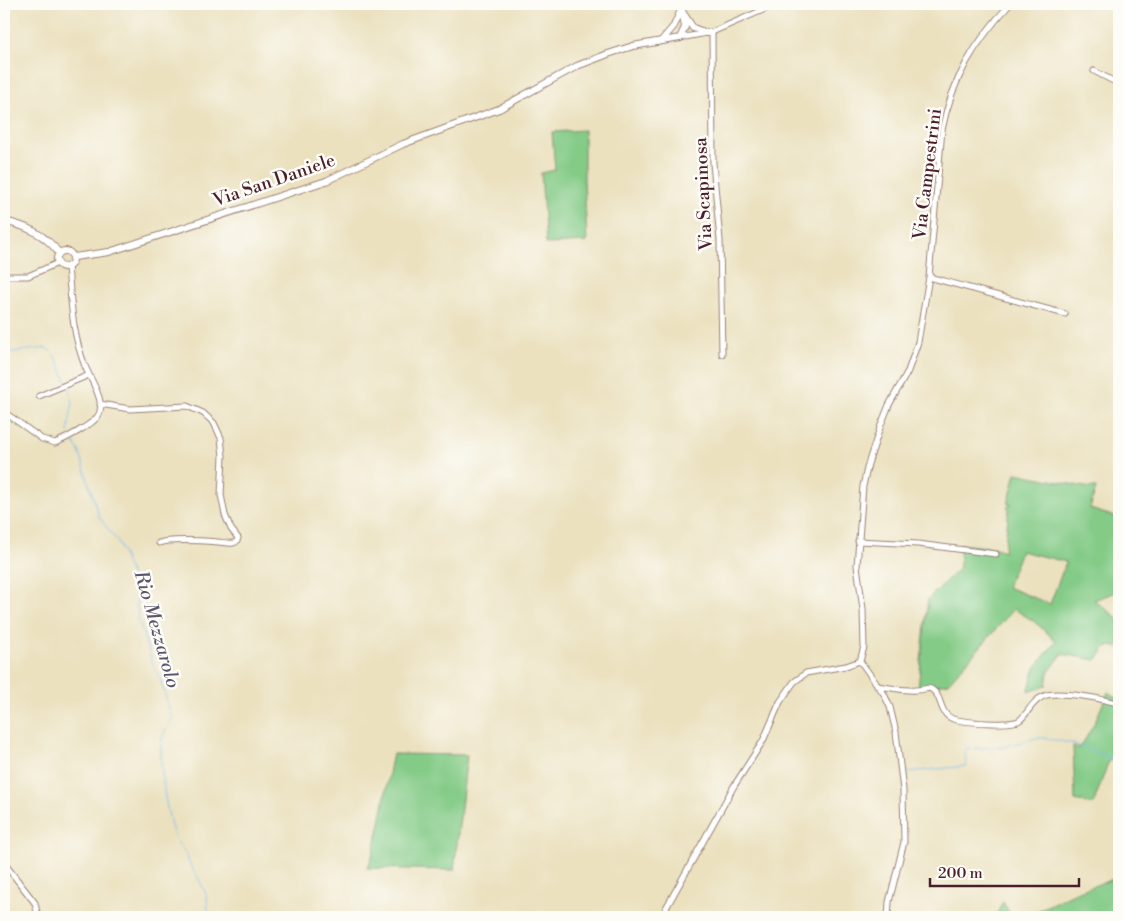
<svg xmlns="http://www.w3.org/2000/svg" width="1123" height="921" font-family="'Libre Bodoni',serif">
	<rect width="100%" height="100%" fill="#fdfcf7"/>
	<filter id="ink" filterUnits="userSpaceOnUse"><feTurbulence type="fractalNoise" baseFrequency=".02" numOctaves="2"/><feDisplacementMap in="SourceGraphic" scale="10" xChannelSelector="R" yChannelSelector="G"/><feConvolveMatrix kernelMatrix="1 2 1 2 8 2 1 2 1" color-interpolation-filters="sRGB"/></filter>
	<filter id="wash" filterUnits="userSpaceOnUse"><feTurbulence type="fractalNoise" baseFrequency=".0096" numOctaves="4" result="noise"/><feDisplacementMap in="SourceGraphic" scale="20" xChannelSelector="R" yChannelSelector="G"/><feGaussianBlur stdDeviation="1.12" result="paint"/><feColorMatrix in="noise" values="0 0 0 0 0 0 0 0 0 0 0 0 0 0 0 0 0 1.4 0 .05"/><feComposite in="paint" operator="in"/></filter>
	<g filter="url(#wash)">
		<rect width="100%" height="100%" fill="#ebe1bf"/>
		<path fill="#84cb87" stroke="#677559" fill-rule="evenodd" d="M 584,130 L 584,180 L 587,242 L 546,244 L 541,173 L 555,170 L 552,132 Z
			M 1016,473 L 1085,487 L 1096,488 L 1090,509 L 1119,518 L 1119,591 L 1094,600 L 1119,619 L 1119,647 L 1107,646 L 1096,660 L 1062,654 L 1048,673 L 1046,686 L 1028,692 L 1035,668 L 1056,641 L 1035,622 L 1014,609 L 948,683 L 918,688 L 928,599 L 960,567 L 960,544 L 996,548 L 1004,551 L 1009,509 L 1007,507 L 1012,505 L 1008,504 ZM 1021,551 L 1066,562 L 1050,604 L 1007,587 Z
			M 1108,692 L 1119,699 L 1119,763 L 1109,760 L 1093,805 L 1075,800 L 1073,746 L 1080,748 L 1094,724 Z
			M 393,754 L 467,755 L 454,870 L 367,868 C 376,858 388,774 393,754 Z
			M 1119,877 L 1119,917 L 1024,917 L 1076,892 Z
			M 1003,902 L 1012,917 L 995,917 Z"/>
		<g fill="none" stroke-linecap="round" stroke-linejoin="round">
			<path stroke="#77bbed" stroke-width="1" d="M 4,353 L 46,348 C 57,354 62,370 66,382
				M 68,433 L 71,412 L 73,403 L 69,387
				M 71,438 L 79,451 L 99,517 L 118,542 L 128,567 L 134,583 L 139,621 L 153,665 L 161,681 L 172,719 C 168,726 163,733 162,740 C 158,762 167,822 177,842 C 179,845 182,848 184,851 C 188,856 188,863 192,868 C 203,887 210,894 207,917
				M 908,772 L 966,766 L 965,749 L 1004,747 L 1036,738 L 1045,738 L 1075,744 L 1119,761"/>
		</g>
	</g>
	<g filter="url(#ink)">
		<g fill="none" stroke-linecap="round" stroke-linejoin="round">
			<defs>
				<path id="minor" d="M 712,32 L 713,163 L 720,240 L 722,354
					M 680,38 L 712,32 L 777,4
					M 1094,71 L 1119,84
					M 4,276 L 28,276 L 58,263
					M 929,277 L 1065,314
					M 39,396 L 89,375
					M 100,404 L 130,409 L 187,406 L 203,413 L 214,423 L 221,438 L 223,456 L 221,495 L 225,515 L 231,529 L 238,538 C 237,541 237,542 233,543 C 229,544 222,542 218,542 C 204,541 170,539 159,543
					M 4,412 L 42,439 L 55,443 C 65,439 92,425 98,416 C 107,403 90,379 85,366 C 72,334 71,300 68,267
					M 858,541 L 918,544 L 996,554
					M 860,661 L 864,647 L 863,609 L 857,566 L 863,486 L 868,464 L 881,425 L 889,405 L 908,371 L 918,342 L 929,277 L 942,130 C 952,79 975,42 1010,4
					M 860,661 L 884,694 L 890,707 L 896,732 L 903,790 L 904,842 L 889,902 L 888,917
					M 877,686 C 894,688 912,693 929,688 C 944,694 937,713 953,719 C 963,722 1012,726 1020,720 C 1029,712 1032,701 1044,696 C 1057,690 1105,699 1119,704
					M 4,863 L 35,903 L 38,917
					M 661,917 L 734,786 L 763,741 L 780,702 L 794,682 L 806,673 L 846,666 L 860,661"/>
				<path id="tertiary" d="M 681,10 L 693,28 L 707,33
					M 680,38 L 685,27 L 681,4
					M 662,40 L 674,26 L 681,10
					M 4,221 C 26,226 45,234 59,253
					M57 259a8 8 0 1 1 16 0a8 8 0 1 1-16 0Z
					M 74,257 L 109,252 L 326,181 L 403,144 L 499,109 L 577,66 L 608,54 L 633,46 L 680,38"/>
			</defs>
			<use href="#minor" stroke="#9a8075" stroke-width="7"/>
			<use href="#tertiary" stroke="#9a8075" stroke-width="8"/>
			<use href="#minor" stroke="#fff" stroke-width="5"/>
			<use href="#tertiary" stroke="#fff" stroke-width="6"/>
		</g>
	</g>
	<g text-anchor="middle" stroke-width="5" stroke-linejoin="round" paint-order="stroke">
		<g font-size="18" fill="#4a1f2b" stroke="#fdfcf7">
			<text transform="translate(927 174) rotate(-83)" y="6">Via Campestrini</text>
			<text transform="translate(274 180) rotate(-19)" y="6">Via San Daniele</text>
			<text transform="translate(703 194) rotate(-93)" y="6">Via Scapinosa</text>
		</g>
		<g font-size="19" font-style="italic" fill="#5a566f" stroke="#fdfcf7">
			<text transform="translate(158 629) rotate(74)" y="7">Rio Mezzarolo</text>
		</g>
	</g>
	<rect width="1123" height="921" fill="none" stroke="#fdfcf7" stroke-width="20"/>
	<path d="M930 878v8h149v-8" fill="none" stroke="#4a1f2b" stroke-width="2.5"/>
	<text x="938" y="878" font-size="15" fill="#4a1f2b" stroke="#fdfcf7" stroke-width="4" paint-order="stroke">200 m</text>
</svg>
